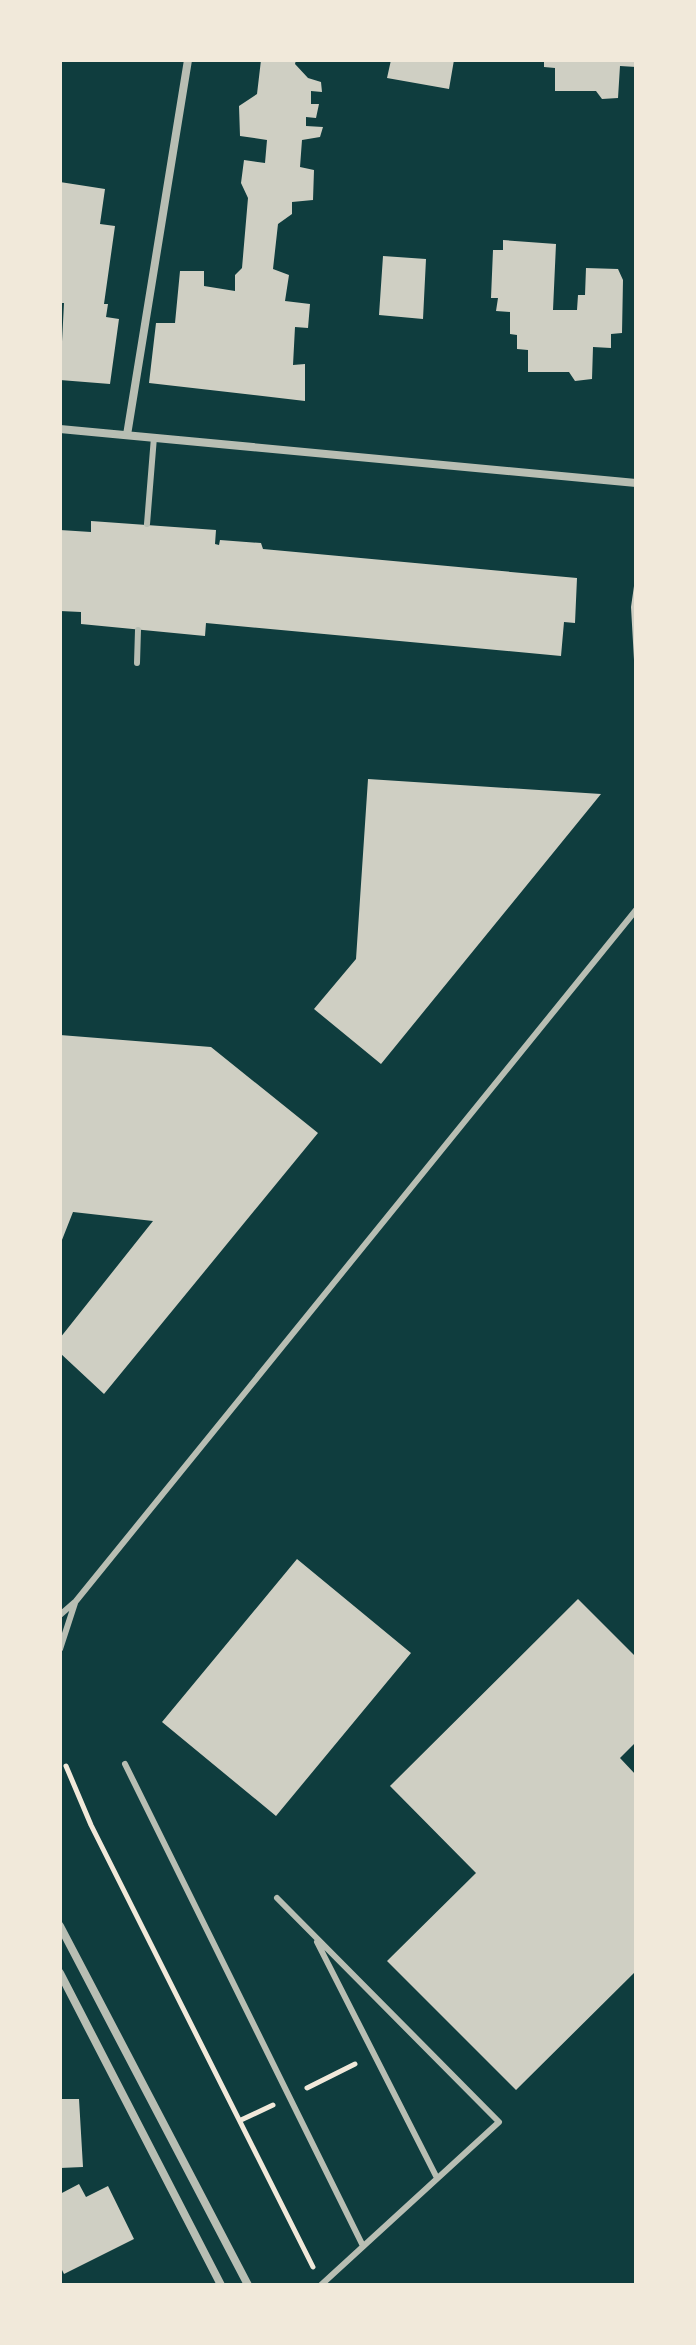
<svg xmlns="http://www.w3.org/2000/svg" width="696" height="2345" font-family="Lato,sans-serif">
	<rect width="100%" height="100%" fill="#0f3d3e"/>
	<path fill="#cfcfc3" d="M 261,60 L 296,60 L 295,64 L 308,78 L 321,82 L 322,92 L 311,91 L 311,104 L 319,104 L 316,118 L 306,117 L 306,126 L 323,127 L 320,137 L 302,140 L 300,167 L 314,170 L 313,200 L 292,202 L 292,214 L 278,224 L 273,269 L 289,275 L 285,301 L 310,304 L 308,328 L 295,327 L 293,365 L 305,364 L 305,401 L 149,383 L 156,323 L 175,323 L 180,271 L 204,271 L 204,286 L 235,291 L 235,275 L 242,268 L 248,198 L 241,183 L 244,160 L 265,163 L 267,140 L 240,136 L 239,106 L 257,94 Z
		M 391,60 L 454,60 L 449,89 L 387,78 Z
		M 544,60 L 636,60 L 636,67 L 620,66 L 618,98 L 602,99 L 596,91 L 555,91 L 555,68 L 544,67 Z
		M 60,182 L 105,189 L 100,224 L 115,226 L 104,304 L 108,304 L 106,317 L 119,319 L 110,384 L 60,380 L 64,303 L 60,303 Z
		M 503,240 L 556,244 L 553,310 L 577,310 L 578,295 L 585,295 L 586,268 L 618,269 L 623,280 L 622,333 L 611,334 L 611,348 L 593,347 L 592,379 L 575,381 L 569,372 L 528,372 L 528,350 L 517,349 L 517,335 L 510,334 L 510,312 L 496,311 L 498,298 L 491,298 L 493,250 L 503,250 Z
		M 383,256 L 426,259 L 423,319 L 379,315 Z
		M 91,521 L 216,530 L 215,544 L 219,545 L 220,540 L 261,543 L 263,549 L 577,578 L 575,623 L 564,622 L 561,656 L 206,623 L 205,636 L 81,624 L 81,612 L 60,611 L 60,530 L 91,532 Z
		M 634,586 L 636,659 L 634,660 L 631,607 Z
		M 368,779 L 601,794 L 381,1064 L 314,1009 L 356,959 Z
		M 60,1035 L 211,1047 L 318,1133 L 104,1394 L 60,1353 L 60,1338 L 153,1221 L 73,1212 L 60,1245 Z
		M 297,1559 L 411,1653 L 276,1816 L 162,1722 Z
		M 578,1599 L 636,1657 L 636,1742 L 620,1758 L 636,1775 L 636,1971 L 516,2090 L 387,1961 L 476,1873 L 390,1786 Z
		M 60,2099 L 79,2099 L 83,2167 L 60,2168 Z
		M 79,2184 L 86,2197 L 108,2186 L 134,2239 L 64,2274 L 60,2266 L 60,2194 Z"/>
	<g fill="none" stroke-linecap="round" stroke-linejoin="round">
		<path stroke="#f1e9da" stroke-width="5" d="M 66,1766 L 91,1825 L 313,2267
			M 307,2088 L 355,2064
			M 241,2120 L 273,2105"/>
		<path stroke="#b8beb3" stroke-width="6" d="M 147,524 L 154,437
			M 137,663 L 138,630
			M 60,1615 L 76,1601 L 636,910
			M 60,1649 L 75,1603
			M 125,1764 L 363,2246
			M 277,1898 L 499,2122 L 321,2285
			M 317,1942 L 437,2178"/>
		<path stroke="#b8beb3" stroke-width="8" d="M 60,429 L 636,483
			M 127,435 L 188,60
			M 60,1926 L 248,2285
			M 60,1973 L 221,2285"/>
	</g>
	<rect width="696" height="2345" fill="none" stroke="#f1e9da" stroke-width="124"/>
</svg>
